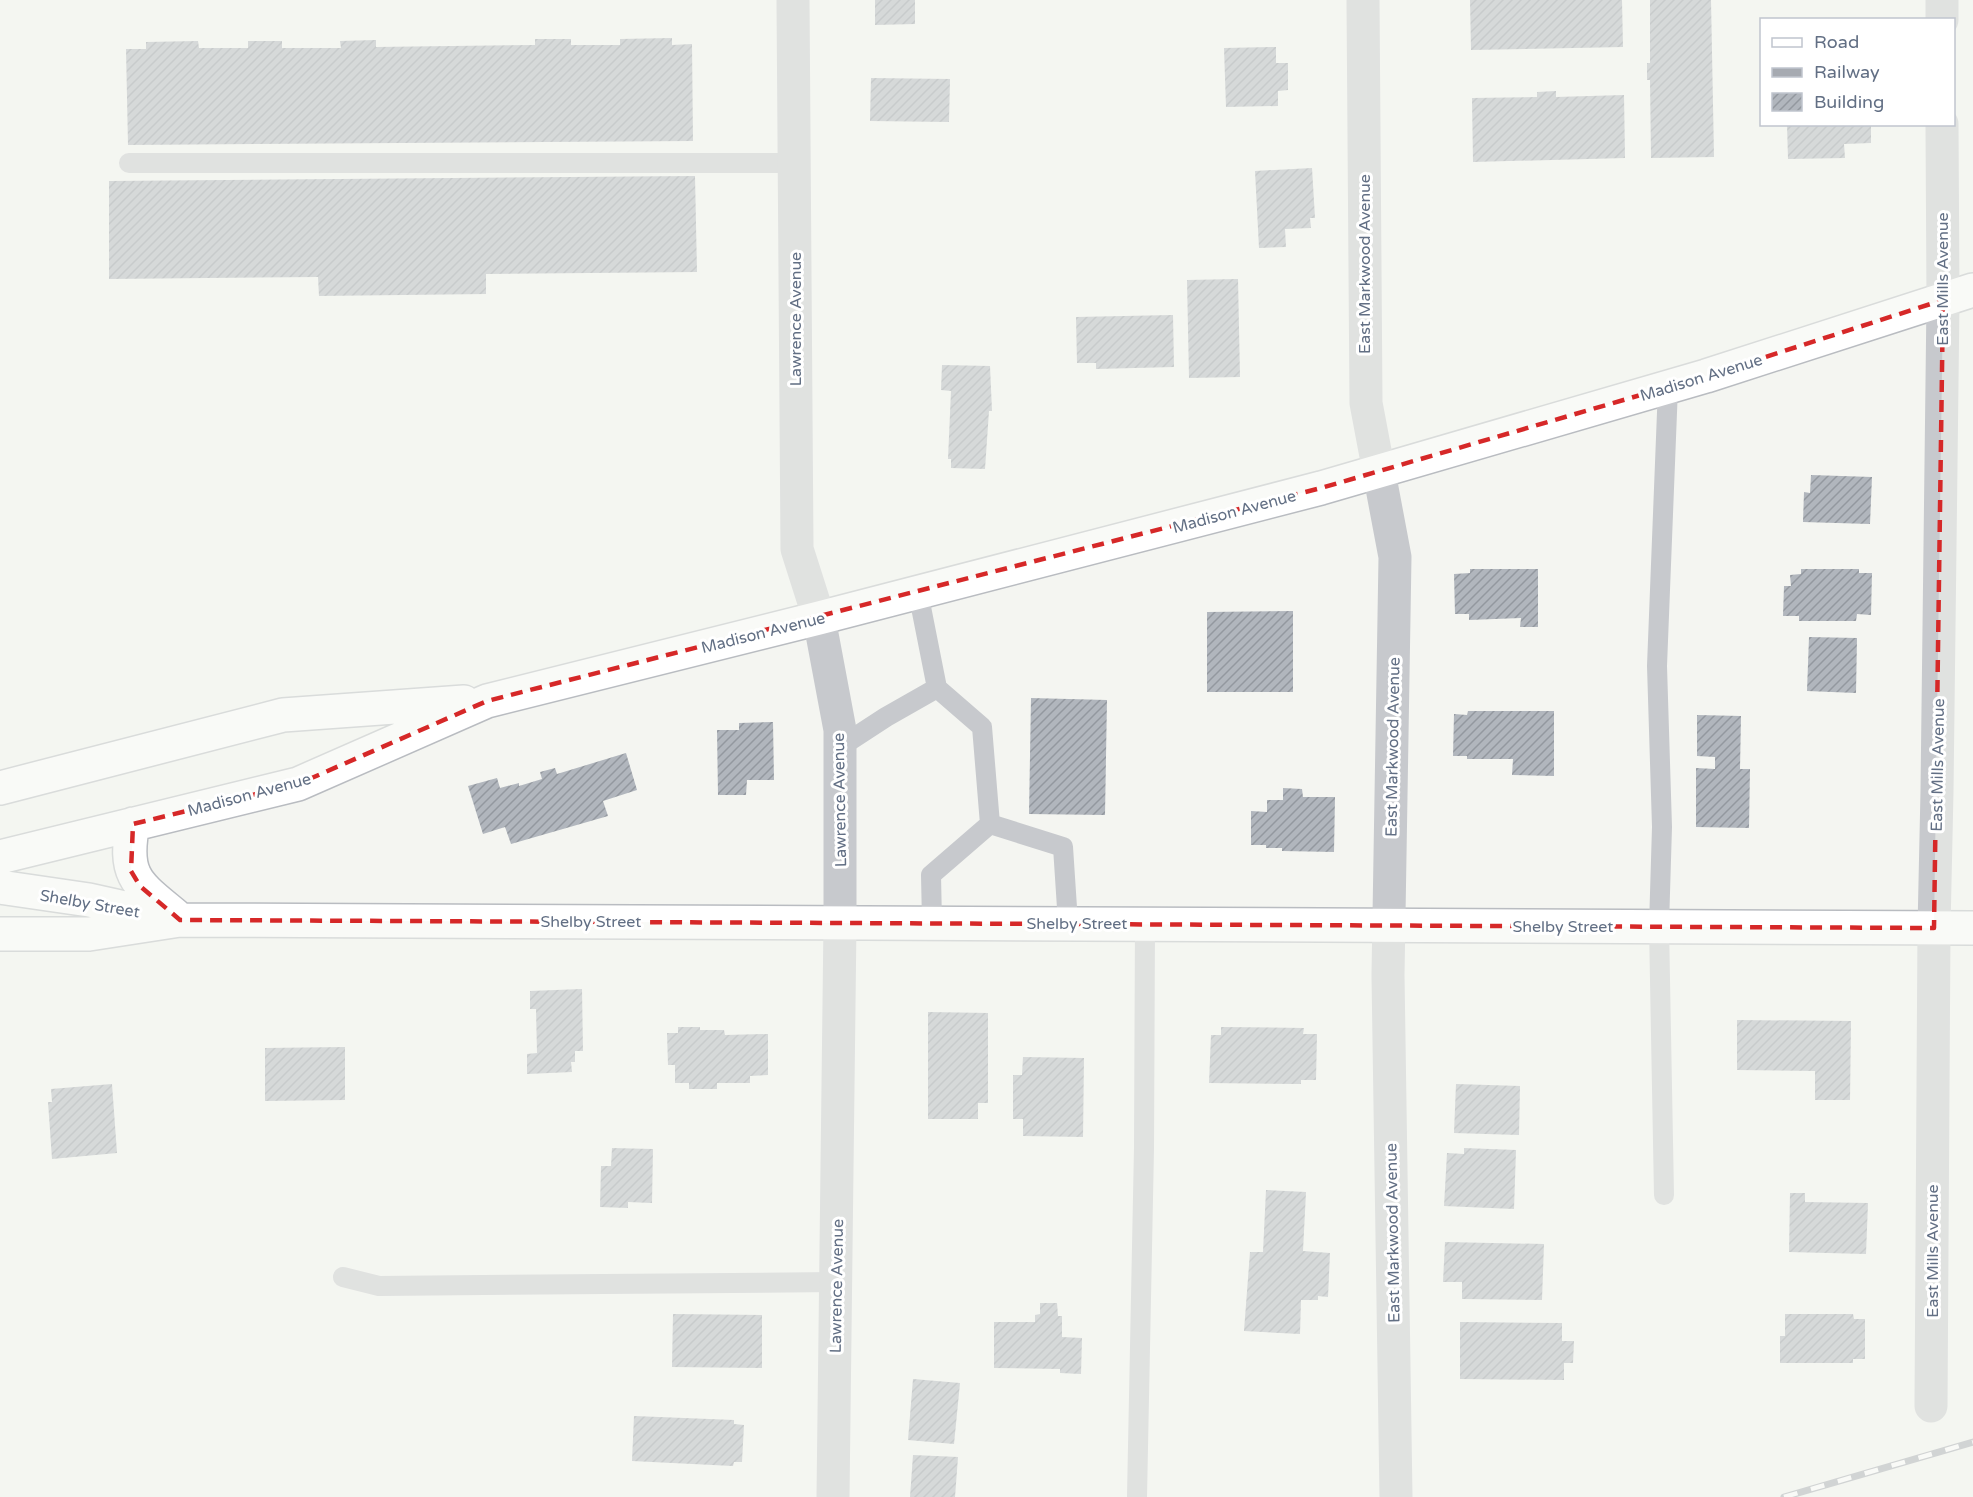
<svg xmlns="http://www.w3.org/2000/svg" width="1973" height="1497" font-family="'Varela Round',sans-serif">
	<defs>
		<pattern id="building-hatch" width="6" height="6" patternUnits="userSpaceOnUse" patternTransform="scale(1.5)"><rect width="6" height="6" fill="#b1b6bd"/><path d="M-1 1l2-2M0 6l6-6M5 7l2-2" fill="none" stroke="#93989f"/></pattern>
	</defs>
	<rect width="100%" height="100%" fill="#f4f5f1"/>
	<path fill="url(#building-hatch)" d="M 875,0 L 915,0 L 915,24 L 875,25 Z
		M 1470,0 L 1622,0 L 1623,47 L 1471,50 Z
		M 1650,0 L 1711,0 L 1714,157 L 1651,158 L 1650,80 L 1647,80 L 1647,63 L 1650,63 Z
		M 672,38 L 672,45 L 692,44 L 693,141 L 128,145 L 126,49 L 146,49 L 146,42 L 198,41 L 199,48 L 248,48 L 248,41 L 282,41 L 282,48 L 341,48 L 340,41 L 376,40 L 376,47 L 535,45 L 535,39 L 571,39 L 571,45 L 620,45 L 620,39 Z
		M 1276,47 L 1276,63 L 1288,63 L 1288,90 L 1278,91 L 1278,106 L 1226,107 L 1224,48 Z
		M 871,78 L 950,79 L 949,122 L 870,121 Z
		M 1556,91 L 1556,97 L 1624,95 L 1625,158 L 1473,162 L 1472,98 L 1537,97 L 1537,92 Z
		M 1787,124 L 1871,124 L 1871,143 L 1844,144 L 1845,158 L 1788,159 Z
		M 1312,168 L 1315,218 L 1310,218 L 1311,228 L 1285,229 L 1286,247 L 1259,248 L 1255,171 Z
		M 695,176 L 697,272 L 486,274 L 486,294 L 319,296 L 318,277 L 109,279 L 109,181 Z
		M 1238,279 L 1240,377 L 1189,378 L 1187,280 Z
		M 1173,315 L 1174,367 L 1096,369 L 1096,363 L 1077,363 L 1076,317 Z
		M 942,365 L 990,366 L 992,411 L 989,411 L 985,469 L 951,468 L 951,459 L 948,459 L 951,391 L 941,390 Z
		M 1811,475 L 1872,477 L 1870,524 L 1803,522 L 1804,492 L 1810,493 Z
		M 1470,569 L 1538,569 L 1538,627 L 1520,627 L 1521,618 L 1469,620 L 1469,614 L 1455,614 L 1454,574 L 1470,573 Z
		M 1801,569 L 1859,569 L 1859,573 L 1872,573 L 1871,615 L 1857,614 L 1856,621 L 1799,621 L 1799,616 L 1783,616 L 1784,586 L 1791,586 L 1790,575 L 1801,574 Z
		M 1293,611 L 1293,692 L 1207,692 L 1207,612 Z
		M 1809,637 L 1857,638 L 1856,693 L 1807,691 Z
		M 1031,698 L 1107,700 L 1105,815 L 1029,814 Z
		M 1468,711 L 1554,711 L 1554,776 L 1512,775 L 1513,759 L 1467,759 L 1467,756 L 1453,756 L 1454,714 L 1467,715 Z
		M 1697,715 L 1741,716 L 1740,769 L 1750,769 L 1749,828 L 1696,827 L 1696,768 L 1715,769 L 1715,757 L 1697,756 Z
		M 773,722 L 774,780 L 747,780 L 746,795 L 718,795 L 717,730 L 739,730 L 739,723 Z
		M 626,753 L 637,790 L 603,801 L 608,816 L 511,844 L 505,827 L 483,834 L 468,786 L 497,778 L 500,788 L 519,783 L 519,786 L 542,779 L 540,772 L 555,768 L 557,774 Z
		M 1283,788 L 1302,789 L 1303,797 L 1335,797 L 1334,852 L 1282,851 L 1282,848 L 1266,848 L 1266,845 L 1251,845 L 1251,811 L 1267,812 L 1267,800 L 1283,800 Z
		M 582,989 L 583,1051 L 575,1051 L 575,1062 L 571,1062 L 572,1072 L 527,1074 L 527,1054 L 537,1053 L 536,1009 L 530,1009 L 530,991 Z
		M 928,1012 L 988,1013 L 988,1103 L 978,1103 L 978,1119 L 928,1119 Z
		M 1737,1020 L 1851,1021 L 1850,1100 L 1815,1100 L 1815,1071 L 1737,1070 Z
		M 678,1027 L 700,1027 L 700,1030 L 724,1030 L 725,1035 L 768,1034 L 768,1075 L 750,1076 L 750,1083 L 717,1083 L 717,1089 L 689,1089 L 689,1083 L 675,1083 L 675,1065 L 668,1065 L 667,1033 L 678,1033 Z
		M 1221,1027 L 1304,1028 L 1303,1034 L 1317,1034 L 1316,1080 L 1301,1080 L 1301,1084 L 1209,1083 L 1211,1035 L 1221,1035 Z
		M 345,1047 L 345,1100 L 265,1101 L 265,1048 Z
		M 1023,1057 L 1084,1058 L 1083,1137 L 1023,1136 L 1023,1119 L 1013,1119 L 1013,1075 L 1022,1075 Z
		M 112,1084 L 117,1153 L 52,1159 L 48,1102 L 52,1102 L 51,1089 Z
		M 1456,1084 L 1520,1086 L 1519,1135 L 1454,1133 Z
		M 612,1148 L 653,1149 L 652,1203 L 628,1202 L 628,1208 L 600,1207 L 601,1166 L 611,1166 Z
		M 1464,1148 L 1516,1150 L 1514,1209 L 1444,1206 L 1447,1153 L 1464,1154 Z
		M 1266,1190 L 1306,1192 L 1303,1251 L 1330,1253 L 1328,1297 L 1318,1296 L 1318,1300 L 1301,1300 L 1300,1334 L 1244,1331 L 1250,1252 L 1263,1252 Z
		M 1790,1193 L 1805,1193 L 1805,1202 L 1868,1203 L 1866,1254 L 1789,1252 Z
		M 1445,1242 L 1544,1244 L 1542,1300 L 1462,1299 L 1462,1282 L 1443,1282 Z
		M 1040,1303 L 1057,1303 L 1058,1316 L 1062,1316 L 1062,1337 L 1082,1338 L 1081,1374 L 1060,1373 L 1060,1369 L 994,1368 L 994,1322 L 1035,1322 L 1035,1315 L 1040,1314 Z
		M 673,1314 L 762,1315 L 762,1368 L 672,1367 Z
		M 1785,1314 L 1853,1314 L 1854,1319 L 1865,1319 L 1865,1359 L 1853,1359 L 1853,1363 L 1780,1363 L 1780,1336 L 1785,1336 Z
		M 1460,1322 L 1562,1323 L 1562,1341 L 1574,1341 L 1573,1363 L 1564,1363 L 1564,1380 L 1460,1379 Z
		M 913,1379 L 960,1383 L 954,1444 L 908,1440 Z
		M 634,1416 L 734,1420 L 734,1424 L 744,1425 L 742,1462 L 734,1462 L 733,1466 L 632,1461 Z
		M 913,1455 L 958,1457 L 955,1497 L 910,1497 Z"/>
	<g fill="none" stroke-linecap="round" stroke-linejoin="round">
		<defs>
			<path id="secondary" d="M 0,788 L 283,715 L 464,702
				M 133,824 C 122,878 139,885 177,917
				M 0,857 L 298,784 L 487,701 L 819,618 L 1321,488 L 1706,376 L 1973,290
				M 0,887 L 89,900 L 161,916
				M 0,934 L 89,934 L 180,920 L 1973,928"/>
		</defs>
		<use href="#secondary" stroke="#b9bcc1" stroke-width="36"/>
		<path stroke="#c7c9cd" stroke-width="20" d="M 129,163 L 794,163
			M 918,592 L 937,688 L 982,727 L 990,824 L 931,875 L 932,922
			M 840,747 L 886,717 L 937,688
			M 990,824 L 1063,847 L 1068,923
			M 1664,1195 L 1659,926 L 1662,827 L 1657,666 L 1668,387
			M 343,1277 L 379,1286 L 836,1282
			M 1137,1497 L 1144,1148 L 1145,924"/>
		<path stroke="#c7c9cd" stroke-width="33" d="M 793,0 L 797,549 L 819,618 L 840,730 L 840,922 L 833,1497
			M 1363,0 L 1366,403 L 1395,557 L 1388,975 L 1396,1497
			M 1942,0 L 1942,20
			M 1931,1406 L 1934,928 L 1937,791 L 1943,300 L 1942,124"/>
		<use href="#secondary" stroke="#fff" stroke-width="33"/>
		<defs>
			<path id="rail" d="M 1784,1497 L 1973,1442"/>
		</defs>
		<use href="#rail" stroke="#a6aab1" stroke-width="7"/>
		<use href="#rail" stroke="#fff" stroke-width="4.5" stroke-dasharray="14" stroke-linecap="butt"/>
	</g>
	<path d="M0 0H1973V1497H0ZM 1943,300 L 1934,928 L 180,920 L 140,886 L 131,871 L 133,824 L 298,784 L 487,701 L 1321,488 L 1706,376 Z" fill="#f4f5f1" fill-opacity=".55" fill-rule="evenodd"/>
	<path fill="none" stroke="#d62828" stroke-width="4.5" stroke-dasharray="12 8" stroke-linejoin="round" d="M 1943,300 L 1934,928 L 180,920 L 140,886 L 131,871 L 133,824 L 298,784 L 487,701 L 1321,488 L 1706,376 Z"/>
	<g text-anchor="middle" stroke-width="6" stroke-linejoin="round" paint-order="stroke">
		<g font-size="16" fill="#626f84" stroke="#fff">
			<text transform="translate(1364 264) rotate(-90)" y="6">East Markwood Avenue</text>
			<text transform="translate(1942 279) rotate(-90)" y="6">East Mills Avenue</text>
			<text transform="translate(795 319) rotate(-90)" y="6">Lawrence Avenue</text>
			<text transform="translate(1701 377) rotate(-17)" y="6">Madison Avenue</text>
			<text transform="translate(1234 511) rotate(-15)" y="6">Madison Avenue</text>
			<text transform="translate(763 632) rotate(-14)" y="6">Madison Avenue</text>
			<text transform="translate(1392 747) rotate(-89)" y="6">East Markwood Avenue</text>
			<text transform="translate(1937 765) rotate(-89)" y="6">East Mills Avenue</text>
			<text transform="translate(249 794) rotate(-15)" y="6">Madison Avenue</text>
			<text transform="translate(839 800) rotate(-91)" y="6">Lawrence Avenue</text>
			<text transform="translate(90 903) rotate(10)" y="6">Shelby Street</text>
			<text x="591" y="927">Shelby Street</text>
			<text x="1077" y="929">Shelby Street</text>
			<text x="1563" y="932">Shelby Street</text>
			<text transform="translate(1392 1233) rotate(-91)" y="6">East Markwood Avenue</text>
			<text transform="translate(1932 1251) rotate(-90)" y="6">East Mills Avenue</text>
			<text transform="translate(836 1286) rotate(-89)" y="6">Lawrence Avenue</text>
		</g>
	</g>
	<rect x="1760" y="18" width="195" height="108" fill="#ffffff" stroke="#c0c5ce" stroke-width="1.5"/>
	<rect x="1772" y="38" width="30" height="9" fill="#ffffff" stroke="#c0c5ce" stroke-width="1.5"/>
	<text x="1814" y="48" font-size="18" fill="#626f84">Road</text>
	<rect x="1772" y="68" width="30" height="9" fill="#a6aab1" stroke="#c0c5ce" stroke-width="1.5"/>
	<text x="1814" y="78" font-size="18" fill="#626f84">Railway</text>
	<rect x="1772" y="93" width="30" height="18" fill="url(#building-hatch)" stroke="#c0c5ce" stroke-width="1.5"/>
	<text x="1814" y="108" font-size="18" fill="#626f84">Building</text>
</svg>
